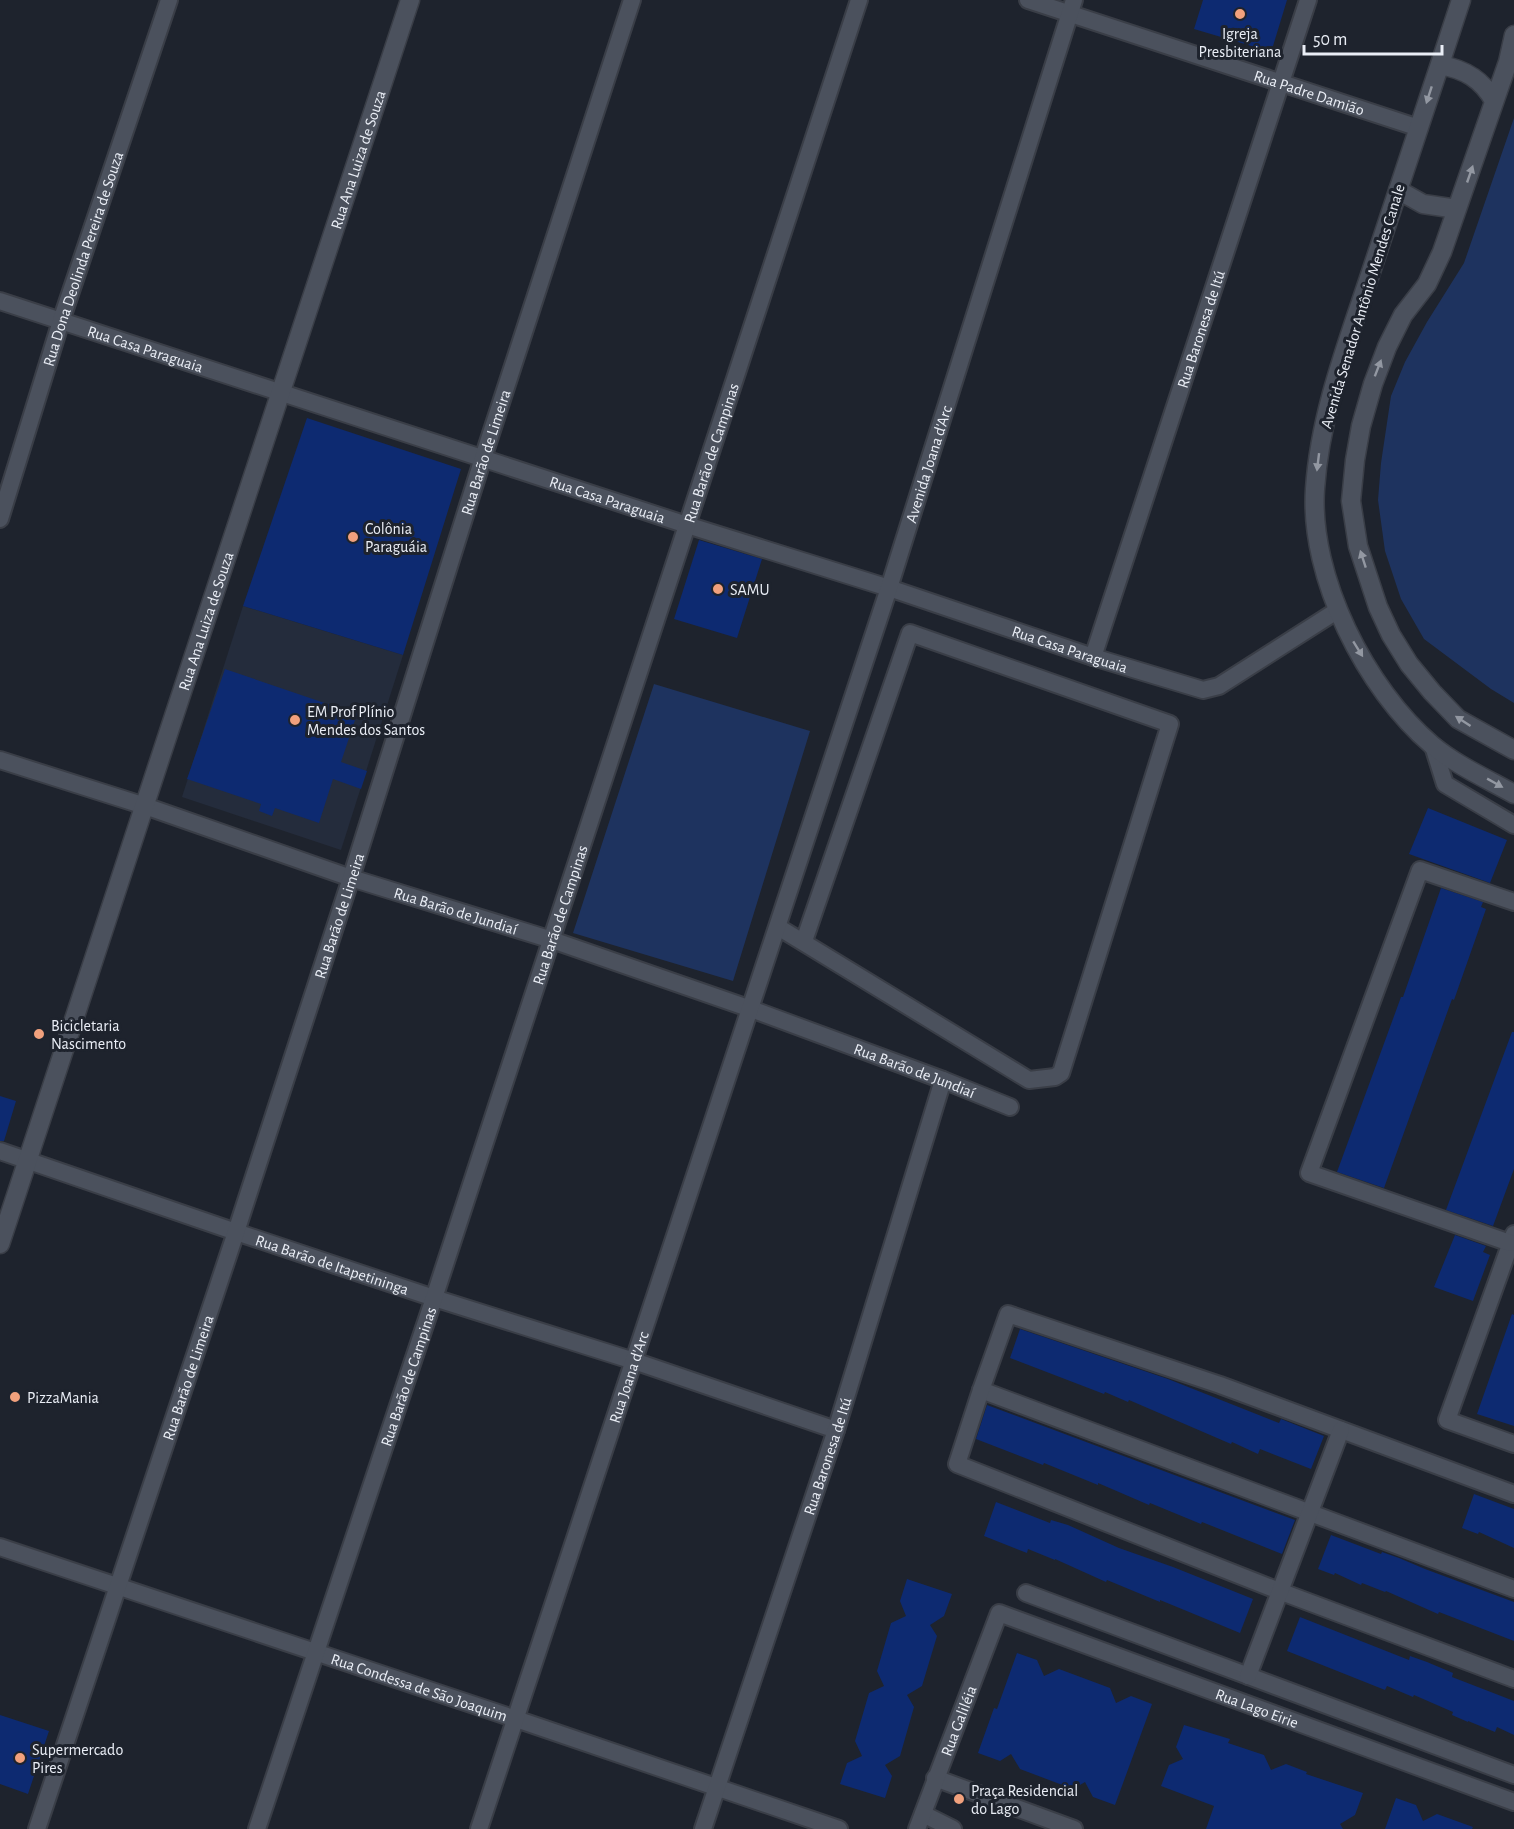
<svg xmlns="http://www.w3.org/2000/svg" width="1514" height="1829" font-family="'Alegreya Sans',sans-serif">
	<rect width="100%" height="100%" fill="#1e232d"/>
	<path fill="#242c3c" d="M 243,606 L 403,655 L 341,850 L 182,797 Z"/>
	<path fill="#1e335f" d="M 1514,118 L 1514,703 L 1491,689 L 1424,639 L 1401,599 L 1385,551 L 1378,500 L 1381,463 L 1391,396 L 1405,362 L 1427,322 L 1464,263 Z
		M 654,684 L 810,731 L 733,981 L 573,933 Z"/>
	<path fill="#0d2a71" d="M 1203,0 L 1287,0 L 1273,46 L 1265,50 L 1194,29 Z
		M 307,418 L 461,469 L 403,655 L 243,606 Z
		M 699,540 L 762,559 L 737,638 L 674,619 Z
		M 225,669 L 357,714 L 341,762 L 367,771 L 361,789 L 333,779 L 319,823 L 275,808 L 272,816 L 259,811 L 261,804 L 187,779 Z
		M 1428,808 L 1507,840 L 1490,883 L 1409,854 Z
		M 1441,888 L 1483,902 L 1481,907 L 1486,909 L 1454,1000 L 1452,999 L 1384,1188 L 1337,1172 L 1401,997 L 1403,997 Z
		M 1512,1032 L 1514,1032 L 1514,1169 L 1493,1226 L 1446,1210 Z
		M 0,1096 L 16,1101 L 4,1141 L 0,1141 Z
		M 1455,1235 L 1486,1246 L 1483,1252 L 1490,1255 L 1473,1301 L 1434,1287 Z
		M 1512,1314 L 1514,1315 L 1514,1426 L 1477,1414 Z
		M 1020,1329 L 1168,1379 L 1279,1423 L 1281,1419 L 1324,1436 L 1311,1469 L 1260,1449 L 1258,1454 L 1232,1442 L 1231,1444 L 1129,1400 L 1128,1402 L 1105,1392 L 1104,1394 L 1010,1358 Z
		M 987,1405 L 1295,1520 L 1282,1554 L 1202,1522 L 1201,1524 L 1150,1503 L 1149,1505 L 1098,1483 L 1098,1485 L 1044,1463 L 1043,1465 L 976,1439 Z
		M 1474,1494 L 1514,1509 L 1514,1548 L 1479,1532 L 1478,1534 L 1462,1528 Z
		M 996,1502 L 1050,1523 L 1051,1520 L 1068,1525 L 1119,1548 L 1173,1567 L 1253,1599 L 1240,1633 L 1160,1600 L 1160,1602 L 1107,1580 L 1106,1582 L 1055,1559 L 1055,1560 L 1028,1549 L 1027,1553 L 984,1536 Z
		M 1331,1535 L 1381,1554 L 1382,1552 L 1399,1558 L 1425,1569 L 1514,1602 L 1514,1641 L 1439,1612 L 1438,1614 L 1386,1591 L 1385,1592 L 1362,1583 L 1361,1585 L 1335,1573 L 1334,1575 L 1318,1569 Z
		M 907,1579 L 952,1594 L 944,1616 L 930,1625 L 937,1636 L 922,1686 L 907,1695 L 914,1707 L 900,1756 L 885,1765 L 892,1776 L 885,1798 L 840,1784 L 847,1763 L 862,1756 L 855,1741 L 869,1693 L 884,1686 L 877,1671 L 891,1623 L 906,1616 L 900,1601 Z
		M 1300,1617 L 1409,1660 L 1410,1656 L 1427,1662 L 1453,1673 L 1452,1677 L 1514,1701 L 1514,1735 L 1497,1727 L 1495,1732 L 1468,1721 L 1468,1722 L 1452,1715 L 1453,1712 L 1414,1695 L 1413,1697 L 1387,1686 L 1385,1690 L 1287,1651 Z
		M 1017,1653 L 1037,1660 L 1044,1676 L 1059,1669 L 1110,1688 L 1116,1703 L 1131,1696 L 1152,1704 L 1115,1805 L 1093,1797 L 1085,1782 L 1073,1789 L 1020,1769 L 1011,1754 L 1000,1761 L 978,1753 L 994,1708 L 997,1709 Z
		M 0,1715 L 49,1731 L 28,1794 L 0,1784 Z
		M 1184,1725 L 1230,1739 L 1228,1743 L 1264,1755 L 1271,1770 L 1286,1764 L 1307,1772 L 1306,1774 L 1363,1793 L 1355,1815 L 1340,1824 L 1343,1829 L 1206,1829 L 1214,1806 L 1161,1786 L 1169,1765 L 1183,1759 L 1176,1747 Z
		M 1396,1798 L 1416,1805 L 1423,1821 L 1437,1814 L 1473,1827 L 1472,1829 L 1385,1829 Z"/>
	<g fill="none" stroke-linecap="round" stroke-linejoin="round">
		<defs>
			<g id="minor">
				<path id="s1" d="M 1028,0 L 1419,128"/>
				<path id="s2" d="M 0,301 L 687,525 L 889,588 L 1093,657 L 1203,690 L 1219,686 L 1338,610"/>
				<path id="s3" d="M 0,519 L 61,321 L 169,0"/>
				<path id="s4" d="M 1093,657 L 1308,0"/>
				<path d="M 1433,746 L 1445,784 L 1514,825"/>
				<path id="s5" d="M 0,760 L 145,806 L 351,878 L 552,940 L 751,1009 L 943,1080 L 1010,1107"/>
				<path d="M 778,927 L 1029,1080 L 1055,1077 L 1061,1073 L 1170,724 L 910,633 L 804,941"/>
				<path id="s6" d="M 0,1151 L 236,1232 L 434,1298 L 634,1361 L 836,1430"/>
				<path d="M 1514,1234 L 1447,1420 L 1514,1444"/>
				<path d="M 1510,1243 L 1309,1173 L 1420,870 L 1514,902"/>
				<path d="M 981,1390 L 1514,1589"/>
				<path d="M 1514,1494 L 1220,1385 L 1008,1314 L 981,1390 L 957,1464 L 1279,1591 L 1514,1679"/>
				<path id="s7" d="M 0,1547 L 516,1719 L 839,1829"/>
				<path d="M 1026,1593 L 1514,1775"/>
				<path d="M 1248,1676 L 1341,1430"/>
				<path d="M 935,1778 L 1074,1829"/>
				<path d="M 923,1814 L 953,1829"/>
				<path id="s8" d="M 37,1829 L 236,1232 L 351,878 L 483,458 L 632,0"/>
				<path id="s9" d="M 257,1829 L 434,1298 L 859,0"/>
				<path id="s10" d="M 479,1829 L 889,588 L 1074,0"/>
				<path id="s11" d="M 703,1829 L 836,1430 L 943,1080"/>
				<path id="s12" d="M 917,1829 L 999,1613 L 1514,1802"/>
			</g>
			<g id="tertiary">
				<path id="s13" d="M 0,1244 L 410,0"/>
			</g>
			<path id="secondary" d="M 1461,0 C 1432,89 1402,178 1373,266 C 1349,339 1320,412 1315,489 C 1309,577 1366,689 1432,745 C 1456,765 1487,779 1514,794
				M 1514,35 L 1508,62 L 1442,252 L 1427,284 L 1403,315 L 1387,347 L 1373,384 L 1361,426 L 1355,460 L 1351,501 L 1358,546 L 1378,607 L 1391,635 L 1409,664 L 1432,692 L 1458,719 L 1514,750
				M 1440,65 C 1464,69 1482,79 1494,101
				M 1398,190 L 1423,204 L 1457,209"/>
		</defs>
		<use href="#minor" stroke="#3a3e47" stroke-width="20"/>
		<use href="#tertiary" stroke="#3a3e47" stroke-width="21"/>
		<use href="#secondary" stroke="#3a3e47" stroke-width="21"/>
		<use href="#minor" stroke="#4b515d" stroke-width="16"/>
		<use href="#tertiary" stroke="#4b515d" stroke-width="18"/>
		<use href="#secondary" stroke="#4b515d" stroke-width="18"/>
	</g>
	<defs><path id="oneway-solid" d="M-6-.8H1V-3.2L6.5 0L1 3.2V.8H-6Z" transform="scale(1.5)"/></defs>
	<g fill="#9398a2">
		<use href="#oneway-solid" transform="translate(1429 95) rotate(108)"/>
		<use href="#oneway-solid" transform="translate(1470 174) rotate(-71)"/>
		<use href="#oneway-solid" transform="translate(1378 368) rotate(-69)"/>
		<use href="#oneway-solid" transform="translate(1318 462) rotate(97)"/>
		<use href="#oneway-solid" transform="translate(1363 559) rotate(-108)"/>
		<use href="#oneway-solid" transform="translate(1358 649) rotate(58)"/>
		<use href="#oneway-solid" transform="translate(1463 721) rotate(-147)"/>
		<use href="#oneway-solid" transform="translate(1495 783) rotate(29)"/>
	</g>
	<g fill="#f1a17d" stroke="#1e232d" stroke-width="2">
		<circle cx="1240" cy="14" r="6"/>
		<circle cx="353" cy="537" r="6"/>
		<circle cx="718" cy="589" r="6"/>
		<circle cx="295" cy="720" r="6"/>
		<circle cx="39" cy="1034" r="6"/>
		<circle cx="15" cy="1397" r="6"/>
		<circle cx="20" cy="1758" r="6"/>
		<circle cx="959" cy="1799" r="6"/>
	</g>
	<g text-anchor="middle" stroke-width="6" stroke-linejoin="round" paint-order="stroke">
		<g font-size="16" fill="#eaeef6" stroke="#1e232d" text-anchor="start">
			<text x="1240" y="39" text-anchor="middle">Igreja<tspan x="1240" dy="18">Presbiteriana</tspan></text>
			<text x="365" y="534">Colônia<tspan x="365" dy="18">Paraguáia</tspan></text>
			<text x="730" y="595">SAMU</text>
			<text x="307" y="717">EM Prof Plínio<tspan x="307" dy="18">Mendes dos Santos</tspan></text>
			<text x="51" y="1031">Bicicletaria<tspan x="51" dy="18">Nascimento</tspan></text>
			<text x="27" y="1403">PizzaMania</text>
			<text x="32" y="1755">Supermercado<tspan x="32" dy="18">Pires</tspan></text>
			<text x="971" y="1796">Praça Residencial<tspan x="971" dy="18">do Lago</tspan></text>
		</g>
		<g font-size="16" fill="#eaeef6" stroke="#1e232d">
			<text dy="6" stroke="none"><textPath href="#s1" startOffset="296">Rua Padre Damião</textPath></text>
			<text dy="6" stroke="none"><textPath href="#s13" startOffset="1142">Rua Ana Luiza de Souza</textPath></text>
			<text dy="6" stroke="none"><textPath href="#s3" startOffset="273">Rua Dona Deolinda Pereira de Souza</textPath></text>
			<text transform="translate(1362 306) rotate(-73)" y="6">Avenida Senador Antônio Mendes Canale</text>
			<text dy="6" stroke="none"><textPath href="#s4" startOffset="345">Rua Baronesa de Itú</textPath></text>
			<text dy="6" stroke="none"><textPath href="#s2" startOffset="153">Rua Casa Paraguaia</textPath></text>
			<text dy="6" stroke="none"><textPath href="#s8" startOffset="1448">Rua Barão de Limeira</textPath></text>
			<text dy="6" stroke="none"><textPath href="#s9" startOffset="1449">Rua Barão de Campinas</textPath></text>
			<text dy="6" stroke="none"><textPath href="#s10" startOffset="1437">Avenida Joana d'Arc</textPath></text>
			<text dy="6" stroke="none"><textPath href="#s2" startOffset="639">Rua Casa Paraguaia</textPath></text>
			<text dy="6" stroke="none"><textPath href="#s13" startOffset="656">Rua Ana Luiza de Souza</textPath></text>
			<text dy="6" stroke="none"><textPath href="#s2" startOffset="1125">Rua Casa Paraguaia</textPath></text>
			<text dy="6" stroke="none"><textPath href="#s5" startOffset="480">Rua Barão de Jundiaí</textPath></text>
			<text dy="6" stroke="none"><textPath href="#s9" startOffset="963">Rua Barão de Campinas</textPath></text>
			<text dy="6" stroke="none"><textPath href="#s8" startOffset="962">Rua Barão de Limeira</textPath></text>
			<text dy="6" stroke="none"><textPath href="#s5" startOffset="966">Rua Barão de Jundiaí</textPath></text>
			<text dy="6" stroke="none"><textPath href="#s6" startOffset="351">Rua Barão de Itapetininga</textPath></text>
			<text dy="6" stroke="none"><textPath href="#s9" startOffset="477">Rua Barão de Campinas</textPath></text>
			<text dy="6" stroke="none"><textPath href="#s8" startOffset="476">Rua Barão de Limeira</textPath></text>
			<text dy="6" stroke="none"><textPath href="#s10" startOffset="476">Rua Joana d'Arc</textPath></text>
			<text dy="6" stroke="none"><textPath href="#s11" startOffset="393">Rua Baronesa de Itú</textPath></text>
			<text dy="6" stroke="none"><textPath href="#s7" startOffset="442">Rua Condessa de São Joaquim</textPath></text>
			<text dy="6" stroke="none"><textPath href="#s12" startOffset="506">Rua Lago Eirie</textPath></text>
			<text dy="6" stroke="none"><textPath href="#s12" startOffset="116">Rua Galiléia</textPath></text>
		</g>
	</g>
	<path d="M1304 45v9h138v-9" fill="none" stroke="#eaeef6" stroke-width="3"/>
	<text x="1313" y="45" font-size="18" fill="#eaeef6" stroke="#1e232d" stroke-width="4.5" paint-order="stroke">50 m</text>
</svg>
